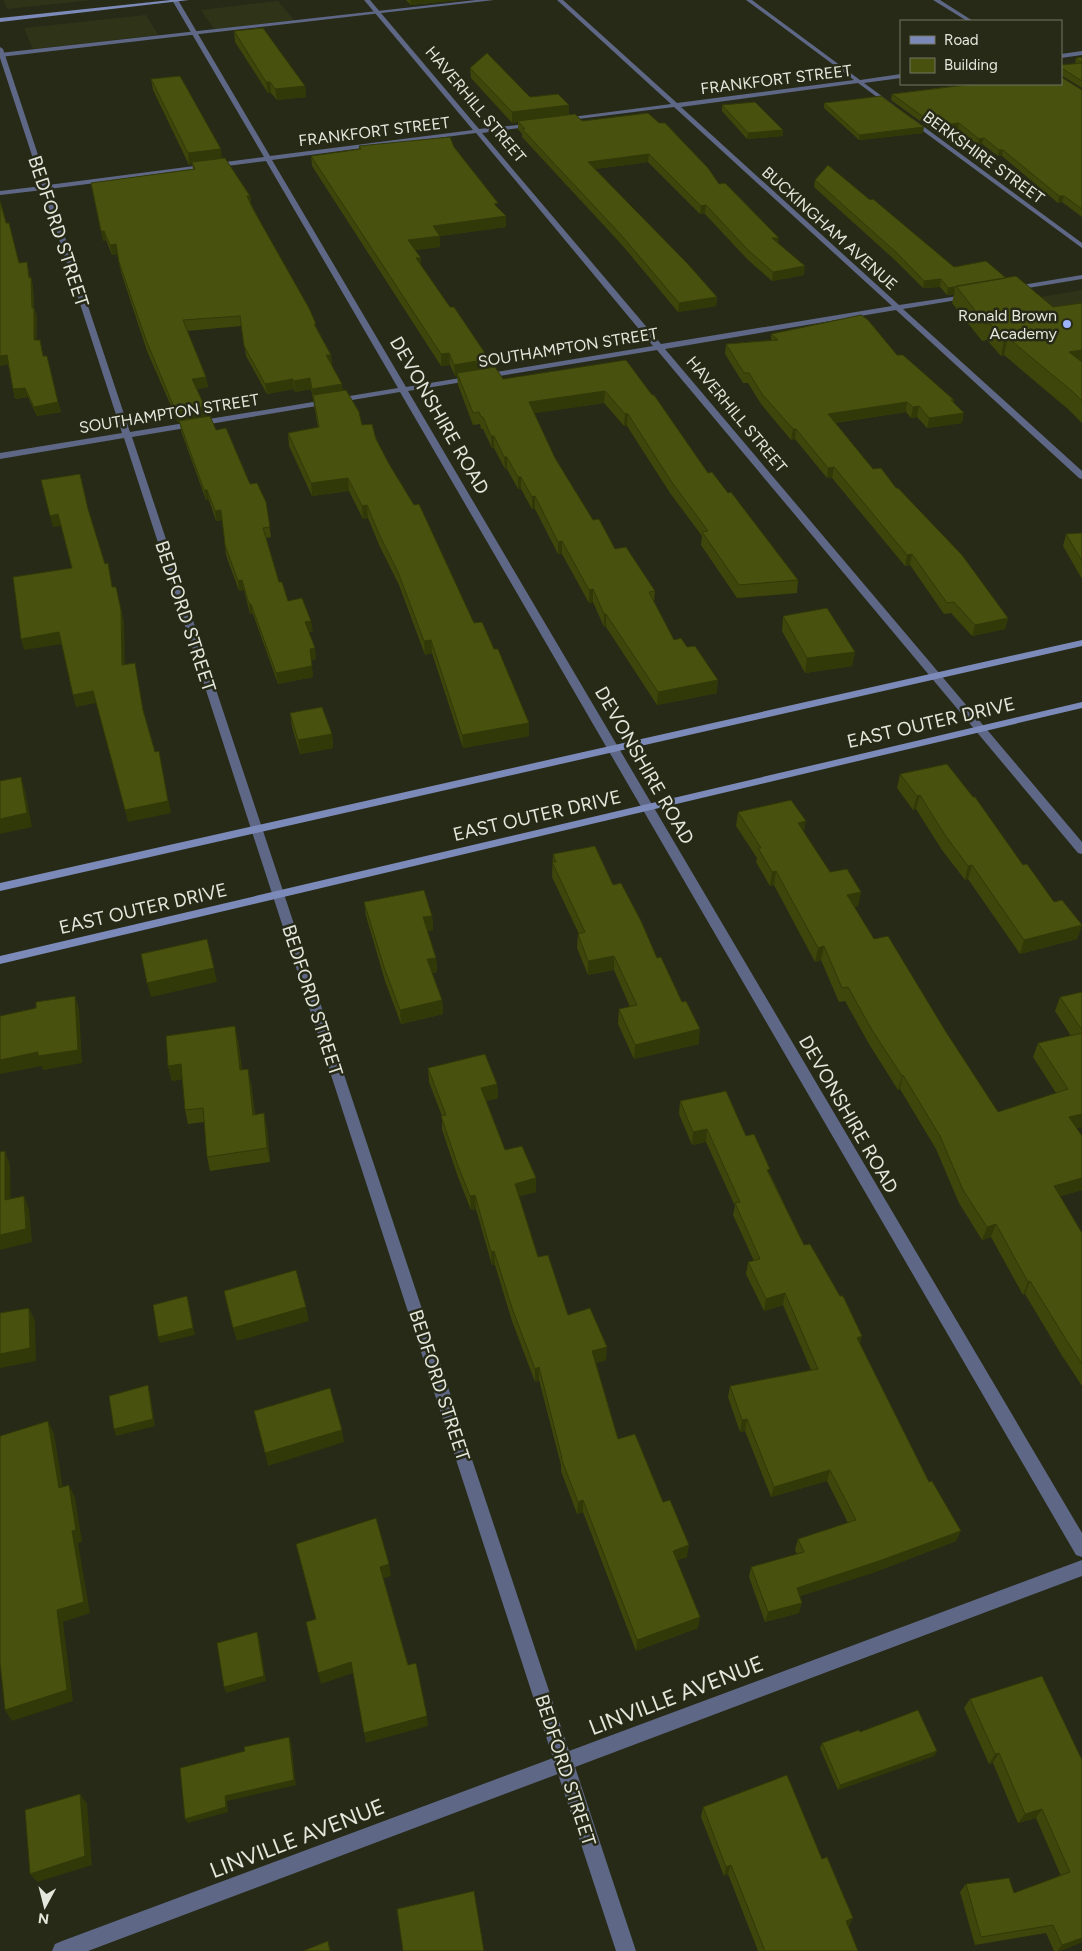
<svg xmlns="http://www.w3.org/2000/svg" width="1082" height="1951" font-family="Figtree,sans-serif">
	<rect width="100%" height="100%" fill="#272a16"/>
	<path fill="#2f3419" d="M 3,0 L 92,0 L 7,9 Z
		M 278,1 L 294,20 L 214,29 L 201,10 Z
		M 146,15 L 158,35 L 33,49 L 24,28 Z
		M 1082,290 L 1082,348 L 1023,300 Z"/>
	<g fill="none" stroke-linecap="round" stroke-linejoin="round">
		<path fill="#5e6785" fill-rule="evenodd" d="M 476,0 L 494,0 L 0,57 L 0,53 Z"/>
		<path fill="#5e6785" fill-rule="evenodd" d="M 172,0 L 178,0 L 270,156 L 473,130 L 364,0 L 370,0 L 479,129 L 536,123 L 536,125 L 534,126 L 482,133 L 661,344 L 892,306 L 674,107 L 562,121 L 562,119 L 564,118 L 671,104 L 557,0 L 563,0 L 677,103 L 854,80 L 746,0 L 752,0 L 860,80 L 901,74 L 901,78 L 864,83 L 894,105 L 892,108 L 858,83 L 681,107 L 899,305 L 972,294 L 972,298 L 969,298 L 903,309 L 1082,471 L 1082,479 L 1079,478 L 896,310 L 665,349 L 1082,842 L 1082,854 L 1078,853 L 657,350 L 408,391 L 1082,1533 L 1082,1557 L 1076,1555 L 400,392 L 132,437 L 569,1751 L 1082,1560 L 1082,1576 L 575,1767 L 636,1951 L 616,1951 L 558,1774 L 88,1951 L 52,1951 L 55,1944 L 62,1941 L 553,1758 L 124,438 L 0,459 L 0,453 L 122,433 L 43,190 L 0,195 L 0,191 L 42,186 L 0,58 L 0,47 L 3,49 L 48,185 L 264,157 ZM 476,133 L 653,346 L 406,387 L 272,160 ZM 266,161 L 398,388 L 130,432 L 49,189 Z
			M 933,0 L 940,0 L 973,21 L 967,21 Z
			M 1082,51 L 1082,55 L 1061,58 L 1061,54 Z
			M 908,118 L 912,118 L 1082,243 L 1082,248 L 908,120 Z
			M 1082,275 L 1082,279 L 1010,291 L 1006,289 L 1010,287 Z"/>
		<path fill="#7c8aba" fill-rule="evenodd" d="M 171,0 L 189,0 L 0,22 L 0,18 Z
			M 1082,640 L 1082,646 L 0,891 L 0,883 Z
			M 1082,702 L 1082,708 L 0,964 L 0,956 Z"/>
	</g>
	<path fill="#3e460b" d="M 406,0 L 459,0 L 411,5 Z
		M 234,31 L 305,86 L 306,97 L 277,100 L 271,93 L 268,93 L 235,42 Z
		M 1082,57 L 1082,88 L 1061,75 L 1061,77 L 1082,90 L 1082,217 L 1062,202 L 1058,203 L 1002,156 L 998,156 L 982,144 L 978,145 L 958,129 L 935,132 L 891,100 L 892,94 L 969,84 L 968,84 L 1061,84 L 1061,65 L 1075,64 L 1076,58 Z
		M 470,68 L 530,97 L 569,105 L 569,114 L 719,184 L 778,243 L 804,275 L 772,281 L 747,259 L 705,214 L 700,214 L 648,162 L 595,169 L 717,297 L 716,306 L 678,312 L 622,245 L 522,137 L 522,134 L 518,129 L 518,122 L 512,123 L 471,78 Z
		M 151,79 L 222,158 L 250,196 L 251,204 L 331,355 L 332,365 L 343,390 L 362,425 L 376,439 L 474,623 L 494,649 L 529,723 L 529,736 L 463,748 L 432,653 L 425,655 L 399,585 L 380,547 L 368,518 L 363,519 L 349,491 L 312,496 L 289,446 L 288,433 L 318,428 L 313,400 L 311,389 L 295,392 L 294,389 L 267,394 L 246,356 L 241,326 L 187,331 L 208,387 L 197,389 L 205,407 L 207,416 L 250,484 L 266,502 L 271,537 L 266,538 L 279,582 L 288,601 L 313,631 L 309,632 L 316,659 L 311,660 L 313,677 L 278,684 L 253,614 L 250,614 L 244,590 L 239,591 L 226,555 L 222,520 L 216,521 L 209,500 L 206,500 L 181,431 L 180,422 L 178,422 L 147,351 L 121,272 L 117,254 L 112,255 L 106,240 L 103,241 L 91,183 L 193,169 L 192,164 L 189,165 L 153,90 Z
		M 824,103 L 923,133 L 859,140 L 824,108 Z
		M 722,105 L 783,136 L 747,139 L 722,111 Z
		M 359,146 L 454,147 L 498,208 L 506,227 L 440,236 L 440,247 L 415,250 L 421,266 L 489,368 L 503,379 L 626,360 L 708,473 L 728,493 L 798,580 L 797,593 L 737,598 L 701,545 L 702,536 L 670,493 L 627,426 L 624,426 L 604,403 L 534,413 L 555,458 L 593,520 L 615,549 L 655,591 L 654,603 L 674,640 L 717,693 L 657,705 L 606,627 L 604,627 L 593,602 L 589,603 L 562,554 L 558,554 L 535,509 L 532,509 L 521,489 L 518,489 L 507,469 L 505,469 L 494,448 L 492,448 L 483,429 L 481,429 L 480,424 L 473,425 L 458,385 L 457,376 L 455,376 L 450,365 L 441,366 L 312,166 L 311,156 L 359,149 Z
		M 815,180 L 954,267 L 1006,278 L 1053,307 L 1082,303 L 1082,423 L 1069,410 L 1004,355 L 1001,356 L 987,340 L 982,341 L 952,303 L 954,294 L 947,295 L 940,287 L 923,288 L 896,261 L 814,187 Z
		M 0,201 L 19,263 L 27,262 L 30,278 L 31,277 L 33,287 L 34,308 L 37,317 L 36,340 L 44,356 L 61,412 L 37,416 L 28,397 L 15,399 L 8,364 L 0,366 Z
		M 771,334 L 897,355 L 954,400 L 953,403 L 962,423 L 927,428 L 917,417 L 911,418 L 906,412 L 835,423 L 873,469 L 896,488 L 1008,618 L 1005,629 L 972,636 L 951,613 L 944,614 L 910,565 L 905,566 L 832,478 L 827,478 L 795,439 L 791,440 L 761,404 L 748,383 L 743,383 L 725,354 L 726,344 L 771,340 Z
		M 1082,533 L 1082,579 L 1063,546 L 1066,534 Z
		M 783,616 L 855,652 L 852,666 L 805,673 L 782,631 Z
		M 290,713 L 332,734 L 333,748 L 300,754 L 292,727 Z
		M 900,774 L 1023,865 L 1054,902 L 1082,925 L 1077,939 L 1020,954 L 968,879 L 965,880 L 942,850 L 916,809 L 913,810 L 897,788 Z
		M 738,812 L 804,832 L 830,872 L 861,892 L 858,906 L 854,907 L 874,939 L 946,1032 L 998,1112 L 1056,1093 L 1033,1057 L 1038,1043 L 1071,1036 L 1055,1011 L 1060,997 L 1082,992 L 1082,1127 L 1077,1128 L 1082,1136 L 1082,1190 L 1060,1196 L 1082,1233 L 1082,1386 L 1061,1354 L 1025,1294 L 1023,1295 L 991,1237 L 982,1240 L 959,1203 L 936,1149 L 900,1089 L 898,1090 L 869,1044 L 845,1001 L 839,1002 L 821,960 L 815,962 L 774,885 L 770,886 L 756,862 L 757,858 L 736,826 Z
		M 553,854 L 613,885 L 657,958 L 699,1044 L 634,1059 L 618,1024 L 619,1009 L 630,1007 L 614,970 L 588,975 L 577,948 L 578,934 L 579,934 L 552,877 Z
		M 364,902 L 432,916 L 433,930 L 427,931 L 436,958 L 437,972 L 432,973 L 442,1000 L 443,1014 L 401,1024 L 385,981 L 366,916 Z
		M 238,1040 L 242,1070 L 251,1083 L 255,1115 L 267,1128 L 270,1162 L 210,1171 L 207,1157 L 204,1122 L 188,1124 L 185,1110 L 182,1079 L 172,1081 L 168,1066 Z
		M 428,1068 L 497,1084 L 498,1098 L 486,1101 L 505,1150 L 536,1178 L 536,1192 L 519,1196 L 538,1257 L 568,1315 L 606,1360 L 596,1363 L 618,1439 L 663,1502 L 687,1557 L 677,1560 L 698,1628 L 636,1651 L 583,1512 L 577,1514 L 561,1471 L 561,1465 L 539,1380 L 535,1382 L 512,1321 L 495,1265 L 492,1265 L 476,1209 L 471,1210 L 458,1177 L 442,1130 L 442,1116 L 429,1082 Z
		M 680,1101 L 746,1136 L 770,1174 L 804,1245 L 860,1344 L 956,1541 L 872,1573 L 800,1596 L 799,1613 L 765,1622 L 749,1577 L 751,1567 L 797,1554 L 795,1550 L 798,1539 L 848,1523 L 827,1481 L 771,1497 L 745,1431 L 740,1432 L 728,1397 L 730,1386 L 811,1370 L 783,1305 L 764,1311 L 746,1274 L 748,1262 L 754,1261 L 733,1215 L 735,1206 L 706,1142 L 692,1145 L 679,1114 Z
		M 1042,1676 L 1082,1942 L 1060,1951 L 1054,1951 L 1046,1933 L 975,1945 L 960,1892 L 966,1884 L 1014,1893 L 1061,1876 L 1036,1818 L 1018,1823 L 993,1763 L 989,1764 L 964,1708 L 970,1699 Z
		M 860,1732 L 937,1751 L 934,1756 L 838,1790 L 820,1748 L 822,1743 Z
		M 703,1807 L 849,1926 L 848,1927 L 858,1951 L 758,1951 L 728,1874 L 724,1876 L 701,1817 Z"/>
	<path fill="#323909" d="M 410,0 L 459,0 L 411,5 Z
		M 266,82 L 270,82 L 271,93 L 268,93 Z
		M 305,86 L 306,97 L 277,100 L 275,89 Z
		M 569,105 L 569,115 L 518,121 L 518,122 L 512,123 L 512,112 Z
		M 959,123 L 958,129 L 935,132 L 936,126 Z
		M 924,127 L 923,133 L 859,140 L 859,135 Z
		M 783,130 L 783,136 L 747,139 L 748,133 Z
		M 984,138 L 982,144 L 978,145 L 979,139 Z
		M 221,149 L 222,160 L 192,162 L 192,164 L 189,165 L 188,153 Z
		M 999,150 L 1003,150 L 1002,156 L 998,156 Z
		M 649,154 L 648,162 L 587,170 L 588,162 Z
		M 247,196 L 250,196 L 251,205 Z
		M 1059,196 L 1064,196 L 1062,202 L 1058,203 Z
		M 706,205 L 705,214 L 700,214 L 701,206 Z
		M 506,216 L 506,227 L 440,236 L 440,247 L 409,251 L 408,240 L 433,226 Z
		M 101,231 L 104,231 L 106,240 L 103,241 Z
		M 772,238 L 779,238 L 778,246 Z
		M 116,244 L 118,254 L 112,255 L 110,245 Z
		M 416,258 L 421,258 L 421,269 Z
		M 805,266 L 804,275 L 772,281 L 773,272 Z
		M 31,277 L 33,287 L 34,314 L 34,308 L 37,317 L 36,350 L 34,340 Z
		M 941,279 L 940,287 L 923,288 L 924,281 Z
		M 955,286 L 954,294 L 947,295 L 948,288 Z
		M 717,297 L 716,306 L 678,312 L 679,303 Z
		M 1008,338 L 1004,355 L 1001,356 L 1004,339 Z
		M 1082,350 L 1082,367 L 1069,352 Z
		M 449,353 L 450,365 L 441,366 L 441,354 Z
		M 7,355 L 9,364 L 0,366 L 0,356 Z
		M 326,355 L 331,355 L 332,365 Z
		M 489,359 L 490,371 L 457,373 L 457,376 L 455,376 L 454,365 Z
		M 206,377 L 208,387 L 194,390 L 192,379 Z
		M 310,378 L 311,389 L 295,392 L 294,381 Z
		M 293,379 L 294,389 L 267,394 L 265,384 Z
		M 342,384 L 343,395 L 313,400 L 312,389 Z
		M 25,388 L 28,397 L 15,399 L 13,389 Z
		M 605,391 L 604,403 L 529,414 L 529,402 Z
		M 58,402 L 61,412 L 37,416 L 34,407 Z
		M 907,402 L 906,412 L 826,424 L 828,414 Z
		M 919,406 L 917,417 L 911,418 L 913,407 Z
		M 205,407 L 207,417 L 178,422 L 176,412 Z
		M 964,413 L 962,423 L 927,428 L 929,418 Z
		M 625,414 L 628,414 L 627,426 L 624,426 Z
		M 793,429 L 796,429 L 795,439 L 791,440 Z
		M 491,436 L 494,436 L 494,448 L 492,448 Z
		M 504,457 L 507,457 L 507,469 L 505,469 Z
		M 834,467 L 832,478 L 827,478 L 828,468 Z
		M 518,477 L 521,477 L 521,489 L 518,489 Z
		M 348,478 L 349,491 L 312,496 L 311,483 Z
		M 204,490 L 207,490 L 209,500 L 206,500 Z
		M 535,496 L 535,509 L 532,509 L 532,497 Z
		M 367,505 L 368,518 L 363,519 L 362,506 Z
		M 221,510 L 222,520 L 216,521 L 215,511 Z
		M 58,514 L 61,526 L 53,527 L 50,516 Z
		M 562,541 L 562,554 L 558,554 L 558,542 Z
		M 912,554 L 910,565 L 905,566 L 907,555 Z
		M 242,580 L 244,590 L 239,591 L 238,581 Z
		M 116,587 L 124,622 L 125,677 L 122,665 Z
		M 593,589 L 593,602 L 589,603 L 589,590 Z
		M 249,604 L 251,604 L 253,614 L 250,614 Z
		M 604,614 L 606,614 L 606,627 L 604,627 Z
		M 1008,618 L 1005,629 L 972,636 L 975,625 Z
		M 311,621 L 313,631 L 306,632 L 305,622 Z
		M 59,632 L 62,644 L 24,650 L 21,639 Z
		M 431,640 L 432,653 L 425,655 L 424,641 Z
		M 315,648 L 316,659 L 311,660 L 310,649 Z
		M 855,652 L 852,666 L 805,673 L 807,658 Z
		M 312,666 L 313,677 L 278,684 L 276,673 Z
		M 718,680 L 717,693 L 657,705 L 658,692 Z
		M 93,691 L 96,703 L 76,707 L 73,695 Z
		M 529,723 L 529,736 L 463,748 L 462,735 Z
		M 332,734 L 333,748 L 300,754 L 298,740 Z
		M 161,763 L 171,813 L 128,822 L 125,810 Z
		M 21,777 L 25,791 L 32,827 L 0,834 L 0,819 Z
		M 920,795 L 916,809 L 913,810 L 917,796 Z
		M 806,821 L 803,835 L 798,823 Z
		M 972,865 L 968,879 L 965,880 L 968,866 Z
		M 776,871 L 774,885 L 770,886 L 772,872 Z
		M 861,892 L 858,906 L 844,909 L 847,895 Z
		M 432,916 L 433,930 L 424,932 L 423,917 Z
		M 1082,925 L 1077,939 L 1020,954 L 1024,940 Z
		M 824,946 L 821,960 L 815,962 L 818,948 Z
		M 614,956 L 614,970 L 588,975 L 588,961 Z
		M 436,958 L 437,972 L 428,974 L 427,959 Z
		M 214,968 L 217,982 L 151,997 L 147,983 Z
		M 75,996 L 79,1009 L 82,1063 L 43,1070 L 42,1066 L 0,1074 L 0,1060 Z
		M 442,1000 L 443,1014 L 401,1024 L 400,1010 Z
		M 235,1026 L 238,1040 L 243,1084 L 240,1070 Z
		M 700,1029 L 699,1044 L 634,1059 L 635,1045 Z
		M 181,1064 L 185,1079 L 172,1081 L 168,1066 Z
		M 248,1069 L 251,1083 L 256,1129 L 253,1115 Z
		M 903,1075 L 900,1089 L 898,1090 L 902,1076 Z
		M 497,1084 L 498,1098 L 482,1102 L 481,1088 Z
		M 264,1113 L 267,1128 L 270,1162 L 267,1148 Z
		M 1082,1114 L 1082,1127 L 1064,1131 L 1069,1117 Z
		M 707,1129 L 706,1142 L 692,1145 L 693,1132 Z
		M 5,1151 L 10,1165 L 11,1214 L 5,1200 Z
		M 536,1178 L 536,1192 L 516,1197 L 515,1184 Z
		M 1082,1178 L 1082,1190 L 1049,1200 L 1054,1186 Z
		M 475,1195 L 476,1209 L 471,1210 L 470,1196 Z
		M 24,1196 L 29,1209 L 32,1242 L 0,1250 L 0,1235 Z
		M 996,1224 L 991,1237 L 982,1240 L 987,1227 Z
		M 494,1251 L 495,1265 L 492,1265 L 491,1252 Z
		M 1030,1281 L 1025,1294 L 1023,1295 L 1028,1282 Z
		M 785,1293 L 783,1305 L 764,1311 L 766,1299 Z
		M 187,1296 L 189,1303 L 195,1335 L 160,1343 L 158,1337 Z
		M 306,1307 L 309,1321 L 237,1341 L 233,1328 Z
		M 29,1308 L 35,1321 L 36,1361 L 0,1368 L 0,1354 Z
		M 862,1336 L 859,1348 L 857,1338 Z
		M 607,1347 L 606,1360 L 592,1364 L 592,1351 Z
		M 539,1367 L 539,1380 L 535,1382 L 535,1369 Z
		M 148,1385 L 150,1392 L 155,1426 L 116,1436 L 114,1429 Z
		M 747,1419 L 745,1431 L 740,1432 L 742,1420 Z
		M 48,1421 L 54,1434 L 65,1500 L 59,1488 Z
		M 342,1430 L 344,1442 L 268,1466 L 265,1453 Z
		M 830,1470 L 827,1481 L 771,1497 L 774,1487 Z
		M 69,1485 L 75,1497 L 82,1542 L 78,1543 L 90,1613 L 63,1622 L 73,1701 L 12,1721 L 5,1710 L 57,1610 L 72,1531 Z
		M 583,1500 L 583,1512 L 577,1514 L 578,1502 Z
		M 961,1531 L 956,1541 L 872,1573 L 794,1598 L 797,1588 Z
		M 689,1545 L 687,1557 L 671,1562 L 673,1551 Z
		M 389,1564 L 391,1576 L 382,1579 L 380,1567 Z
		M 802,1603 L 799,1613 L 765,1622 L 768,1612 Z
		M 700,1617 L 698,1628 L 636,1651 L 637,1640 Z
		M 257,1632 L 259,1637 L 266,1681 L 226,1693 L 224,1687 Z
		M 351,1662 L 353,1673 L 321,1684 L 318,1673 Z
		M 427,1716 L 428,1726 L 366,1743 L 364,1733 Z
		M 289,1737 L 291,1742 L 296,1785 L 227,1801 L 228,1812 L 188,1823 L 185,1819 L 225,1796 Z
		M 937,1751 L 934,1756 L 838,1790 L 840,1785 Z
		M 999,1753 L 993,1763 L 989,1764 L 995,1754 Z
		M 80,1794 L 87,1804 L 92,1865 L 37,1882 L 30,1874 Z
		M 1042,1809 L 1036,1818 L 1018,1823 L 1025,1814 Z
		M 731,1865 L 728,1874 L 724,1876 L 726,1867 Z
		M 853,1918 L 849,1926 L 841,1930 L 846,1921 Z
		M 1082,1938 L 1082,1942 L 1060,1951 L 1057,1951 L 1062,1945 Z"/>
	<path fill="#48510d" stroke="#323909" d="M 263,28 L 305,86 L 275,89 L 270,82 L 266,82 L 234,31 Z
		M 487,53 L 530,97 L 558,94 L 569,105 L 512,112 L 470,68 Z
		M 1082,57 L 1082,63 L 1076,58 Z
		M 1082,63 L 1082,81 L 1063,69 L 1061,69 L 1061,77 L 1082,90 L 1082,209 L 1064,196 L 1059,196 L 1003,150 L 999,150 L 984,138 L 979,139 L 959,123 L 936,126 L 892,94 L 974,84 L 1061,84 L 1061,65 Z
		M 180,76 L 221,149 L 188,153 L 151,79 Z
		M 881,96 L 924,127 L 859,135 L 824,103 Z
		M 755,102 L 783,130 L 748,133 L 722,105 Z
		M 648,113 L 659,123 L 665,123 L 708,168 L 719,184 L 725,183 L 779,238 L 772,238 L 805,266 L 773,272 L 748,250 L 706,205 L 701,206 L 649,154 L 588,162 L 687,263 L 717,297 L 679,303 L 622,236 L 522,129 L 525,129 L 518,121 L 575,114 L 582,121 Z
		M 450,137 L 454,147 L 498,203 L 494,204 L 506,216 L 433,226 L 440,236 L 408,240 L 421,258 L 416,258 L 450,307 L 454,307 L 489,359 L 454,365 L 449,353 L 441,354 L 311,156 L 361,149 L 359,146 Z
		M 225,158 L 250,196 L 247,196 L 253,209 L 309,308 L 316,324 L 314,324 L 331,355 L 326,355 L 342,384 L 312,389 L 310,378 L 294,381 L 293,379 L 265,384 L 244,346 L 240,316 L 183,320 L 206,377 L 192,379 L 205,407 L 176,412 L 146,340 L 119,262 L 116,244 L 110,245 L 104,231 L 101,231 L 91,183 L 195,169 L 192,162 Z
		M 828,165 L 870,200 L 873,199 L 954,267 L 986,261 L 1006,278 L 948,288 L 941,279 L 924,281 L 897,253 L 815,180 Z
		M 0,201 L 6,223 L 9,223 L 19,263 L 27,262 L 29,278 L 31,277 L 32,308 L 34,308 L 34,340 L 40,340 L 43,356 L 47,356 L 58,402 L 34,407 L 25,388 L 13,389 L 7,355 L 0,356 Z
		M 1016,276 L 1053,307 L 1082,303 L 1082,350 L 1069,352 L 1082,362 L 1082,401 L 1073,392 L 1008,338 L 1004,339 L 990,324 L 986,324 L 956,286 Z
		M 861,315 L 868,320 L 897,355 L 903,355 L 954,400 L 951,400 L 964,413 L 929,418 L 919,406 L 913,407 L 907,402 L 828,414 L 873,469 L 881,468 L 896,488 L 898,488 L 962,555 L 1008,618 L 975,625 L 954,602 L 947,603 L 912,554 L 907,555 L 834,467 L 828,468 L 796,429 L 793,429 L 762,394 L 749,373 L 744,373 L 726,344 L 778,340 L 771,334 Z
		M 626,360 L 652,395 L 654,395 L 708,473 L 712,472 L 728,493 L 731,492 L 798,580 L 739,585 L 702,532 L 708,531 L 671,481 L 628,414 L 625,414 L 605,391 L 529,402 L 555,458 L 593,520 L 599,519 L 615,549 L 626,547 L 655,591 L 649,592 L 674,640 L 681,638 L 687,647 L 695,646 L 718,680 L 658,692 L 606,614 L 604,614 L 593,589 L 589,590 L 562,541 L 558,542 L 535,496 L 532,497 L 521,477 L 518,477 L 507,457 L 504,457 L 494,436 L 491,436 L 483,417 L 481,417 L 479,412 L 473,413 L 457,373 L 495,367 L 503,379 Z
		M 346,390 L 359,412 L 362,425 L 372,424 L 376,439 L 389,464 L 414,505 L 419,504 L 474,623 L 482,622 L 494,649 L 498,649 L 529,723 L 462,735 L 431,640 L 424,641 L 398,572 L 379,534 L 367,505 L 362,506 L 348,478 L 311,483 L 288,433 L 319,427 L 313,395 Z
		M 210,416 L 216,430 L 226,428 L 250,484 L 257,483 L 266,502 L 270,527 L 263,528 L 279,582 L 282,582 L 288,601 L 302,598 L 311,621 L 305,622 L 315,648 L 310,649 L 312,666 L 276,673 L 251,604 L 249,604 L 242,580 L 238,581 L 225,545 L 221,510 L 215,511 L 207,490 L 204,490 L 179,421 Z
		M 80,474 L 88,509 L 105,564 L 108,563 L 112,587 L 116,587 L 121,610 L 122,665 L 135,663 L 143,710 L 155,752 L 159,751 L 168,801 L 125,810 L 93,691 L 73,695 L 59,632 L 21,639 L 13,577 L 72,568 L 58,514 L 50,516 L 41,480 Z
		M 1082,533 L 1082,561 L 1066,534 Z
		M 827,608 L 855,652 L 807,658 L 783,616 Z
		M 322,707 L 332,734 L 298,740 L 290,713 Z
		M 947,764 L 973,797 L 975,797 L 1023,865 L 1027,864 L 1054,902 L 1062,900 L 1082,925 L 1024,940 L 972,865 L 968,866 L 945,835 L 920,795 L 917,796 L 900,774 Z
		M 21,777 L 27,813 L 0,819 L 0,781 Z
		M 791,800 L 806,821 L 798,823 L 830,872 L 847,869 L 861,892 L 847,895 L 874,939 L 888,936 L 946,1032 L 998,1112 L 1068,1089 L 1038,1043 L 1082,1033 L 1082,1114 L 1069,1117 L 1082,1136 L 1082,1178 L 1054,1186 L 1082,1233 L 1082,1364 L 1067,1341 L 1030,1281 L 1028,1282 L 996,1224 L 987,1227 L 963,1190 L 940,1136 L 903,1075 L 902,1076 L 872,1030 L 848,987 L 842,988 L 824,946 L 818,948 L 776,871 L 772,872 L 758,848 L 761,848 L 738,812 Z
		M 595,846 L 613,885 L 621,883 L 641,921 L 657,958 L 661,957 L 682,1002 L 686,1001 L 700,1029 L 635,1045 L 619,1009 L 637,1005 L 614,956 L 588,961 L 578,934 L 585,932 L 552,862 L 556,862 L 553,854 Z
		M 424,890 L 432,916 L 423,917 L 436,958 L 427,959 L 442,1000 L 400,1010 L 384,967 L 364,902 Z
		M 207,939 L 214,968 L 147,983 L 141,954 Z
		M 1082,992 L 1082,1030 L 1060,997 Z
		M 75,996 L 78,1050 L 38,1056 L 38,1052 L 0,1060 L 0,1016 L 36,1008 L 36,1002 Z
		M 235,1026 L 240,1070 L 248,1069 L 253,1115 L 264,1113 L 267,1148 L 207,1157 L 203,1108 L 185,1110 L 181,1064 L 168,1066 L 166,1036 Z
		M 485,1054 L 497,1084 L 481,1088 L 505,1150 L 522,1146 L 536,1178 L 515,1184 L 538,1257 L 548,1255 L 568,1315 L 590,1308 L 607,1347 L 592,1351 L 618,1439 L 635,1434 L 663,1502 L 670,1500 L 689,1545 L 673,1551 L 700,1617 L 637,1640 L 583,1500 L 578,1502 L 561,1458 L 562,1458 L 539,1367 L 535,1369 L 512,1308 L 494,1251 L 491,1252 L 475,1195 L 470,1196 L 457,1163 L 441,1116 L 446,1115 L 428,1068 Z
		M 726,1091 L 746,1136 L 754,1134 L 770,1169 L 767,1170 L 804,1245 L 810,1244 L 840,1296 L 843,1296 L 862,1336 L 857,1338 L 929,1482 L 932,1481 L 961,1531 L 876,1562 L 797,1588 L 802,1603 L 768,1612 L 751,1567 L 804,1552 L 798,1539 L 856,1520 L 830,1470 L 774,1487 L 747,1419 L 742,1420 L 730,1386 L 818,1369 L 785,1293 L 766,1299 L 748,1262 L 760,1259 L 735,1203 L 740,1202 L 707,1129 L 693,1132 L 680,1101 Z
		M 5,1151 L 5,1200 L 24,1196 L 26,1229 L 0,1235 L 0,1152 Z
		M 296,1270 L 306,1307 L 233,1328 L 224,1291 Z
		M 187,1296 L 193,1328 L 158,1337 L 153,1305 Z
		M 29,1308 L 30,1348 L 0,1354 L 0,1313 Z
		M 148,1385 L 153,1419 L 114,1429 L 109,1396 Z
		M 330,1388 L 342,1430 L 265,1453 L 254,1411 Z
		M 48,1421 L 59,1488 L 69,1485 L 76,1530 L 72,1531 L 84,1602 L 57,1610 L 67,1690 L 5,1710 L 0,1662 L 0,1436 Z
		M 376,1518 L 389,1564 L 380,1567 L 408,1665 L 416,1663 L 427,1716 L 364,1733 L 351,1662 L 318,1673 L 306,1622 L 316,1619 L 296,1544 Z
		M 257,1632 L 264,1676 L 224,1687 L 217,1643 Z
		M 1042,1676 L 1082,1760 L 1082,1938 L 1062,1945 L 1053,1925 L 981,1937 L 966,1884 L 1009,1878 L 1014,1893 L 1070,1872 L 1042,1809 L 1025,1814 L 999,1753 L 995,1754 L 970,1699 Z
		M 918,1710 L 937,1751 L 840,1785 L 822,1743 L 859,1730 L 860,1732 Z
		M 289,1737 L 294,1780 L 225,1796 L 226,1807 L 185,1819 L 180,1768 L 245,1751 L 244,1747 Z
		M 787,1775 L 822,1859 L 827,1857 L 853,1918 L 846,1921 L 858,1951 L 765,1951 L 731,1865 L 726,1867 L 703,1807 Z
		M 80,1794 L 85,1856 L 30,1874 L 25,1810 Z
		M 474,1891 L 484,1951 L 403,1951 L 397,1909 Z
		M 328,1941 L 330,1951 L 303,1951 Z"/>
	<circle fill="#9eb3fd" stroke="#272a16" stroke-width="2" cx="1067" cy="324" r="5"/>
	<g text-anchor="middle" stroke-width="5" stroke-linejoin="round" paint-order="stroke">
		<g font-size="16" fill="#e4e7db" stroke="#272a16">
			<text transform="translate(776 79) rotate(-7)" y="6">FRANKFORT STREET</text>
			<text transform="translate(476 104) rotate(50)" y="6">HAVERHILL STREET</text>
			<text transform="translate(374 131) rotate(-7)" y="6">FRANKFORT STREET</text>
			<text transform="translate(984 157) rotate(36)" y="6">BERKSHIRE STREET</text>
			<text transform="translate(830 228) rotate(42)" y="6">BUCKINGHAM AVENUE</text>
			<text transform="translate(568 347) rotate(-9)" y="6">SOUTHAMPTON STREET</text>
			<text transform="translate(169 413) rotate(-9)" y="6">SOUTHAMPTON STREET</text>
			<text transform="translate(737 414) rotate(50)" y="6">HAVERHILL STREET</text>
		</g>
		<g font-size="16" fill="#e4e7db" stroke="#272a16" text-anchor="end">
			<text x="1057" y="321">Ronald Brown<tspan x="1057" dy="18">Academy</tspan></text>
		</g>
		<g font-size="19" fill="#e4e7db" stroke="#272a16">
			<text transform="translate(59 231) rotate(72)" y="7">BEDFORD STREET</text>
			<text transform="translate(440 415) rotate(60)" y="7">DEVONSHIRE ROAD</text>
			<text transform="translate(186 616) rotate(72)" y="7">BEDFORD STREET</text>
			<text transform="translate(931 722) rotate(-13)" y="7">EAST OUTER DRIVE</text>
			<text transform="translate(645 765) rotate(60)" y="7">DEVONSHIRE ROAD</text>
			<text transform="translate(537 815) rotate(-13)" y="7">EAST OUTER DRIVE</text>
			<text transform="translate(143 908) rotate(-13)" y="7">EAST OUTER DRIVE</text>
			<text transform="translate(313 1000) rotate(72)" y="7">BEDFORD STREET</text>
			<text transform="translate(849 1114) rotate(60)" y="7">DEVONSHIRE ROAD</text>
			<text transform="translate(440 1385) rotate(72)" y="7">BEDFORD STREET</text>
			<text transform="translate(566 1770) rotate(72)" y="7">BEDFORD STREET</text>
		</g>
		<g font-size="22" fill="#e4e7db" stroke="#272a16">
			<text transform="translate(676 1695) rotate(-21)" y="8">LINVILLE AVENUE</text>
			<text transform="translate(297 1838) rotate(-21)" y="8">LINVILLE AVENUE</text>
		</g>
	</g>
	<rect x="900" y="20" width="162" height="65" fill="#272a16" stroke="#737665"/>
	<rect x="910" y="36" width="25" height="8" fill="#7c8aba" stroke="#737665"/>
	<text x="944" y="45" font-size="15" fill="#e4e7db">Road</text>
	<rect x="910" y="58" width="25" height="15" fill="#48510d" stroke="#737665"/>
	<text x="944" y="70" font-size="15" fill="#e4e7db">Building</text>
	<g transform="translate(45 1906) rotate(187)" stroke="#272a16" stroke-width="4" paint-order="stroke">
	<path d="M0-4L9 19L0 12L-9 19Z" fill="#e4e7db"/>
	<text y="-8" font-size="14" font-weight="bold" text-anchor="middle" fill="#e4e7db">N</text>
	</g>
</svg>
